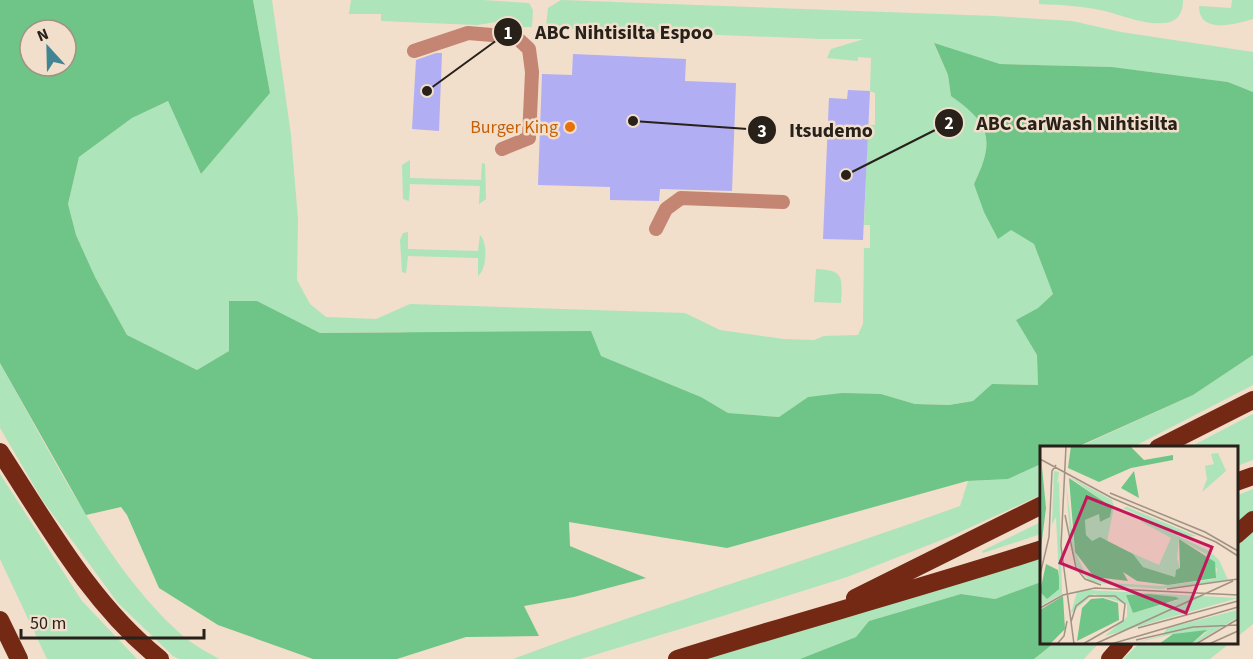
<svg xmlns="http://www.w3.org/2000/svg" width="1253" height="659" font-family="'Source Sans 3',sans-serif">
	<rect width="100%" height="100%" fill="#f1decb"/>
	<path fill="#ade4ba" d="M 253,0 L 272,0 L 291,135 L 298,220 L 297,280 L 310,304 L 326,317 L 376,319 L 410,304 L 685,313 L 720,330 L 784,339 L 814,340 L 824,336 L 858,335 L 863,324 L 864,248 L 870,248 L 870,225 L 864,225 L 868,125 L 875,125 L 875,93 L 870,91 L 871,58 L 858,57 L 858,61 L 827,58 L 831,49 L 864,39 L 822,39 L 546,28 L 548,8 L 561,0 L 994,16 L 1072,21 L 1121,32 L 1253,52 L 1253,92 L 1228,82 L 1112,67 L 1000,64 L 934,44 L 948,75 L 951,96 C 991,124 995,141 974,184 L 1011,230 L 1034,244 L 1053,294 L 1038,308 L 1016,320 L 1037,355 L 1038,385 L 992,384 L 973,401 L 949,405 L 915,404 L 881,394 L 808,397 L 779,417 L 728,413 L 701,397 L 601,356 L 403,332 L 320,333 L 257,301 L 229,351 L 197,370 L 127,335 L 95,277 L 76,235 L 68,204 L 79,157 L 132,118 L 168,101 L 201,174 L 270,93 Z
		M 351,0 L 482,0 L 529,3 L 533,10 L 532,27 L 521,27 L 515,19 L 477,25 L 381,21 L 381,14 L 349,14 Z
		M 1039,0 L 1183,0 C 1183,10 1180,19 1170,22 C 1149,27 1125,16 1105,11 C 1083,6 1061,5 1039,4 Z
		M 1232,0 L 1253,0 L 1253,19 C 1236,24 1199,35 1199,6 L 1231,8 Z
		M 410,160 L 410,178 L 481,180 L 482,163 L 485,164 L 486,199 L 479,204 L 480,186 L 410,184 L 409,201 L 403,199 L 402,165 Z
		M 408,232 L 408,249 L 478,251 L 480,235 C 488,243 487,269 478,276 L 478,258 L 408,256 L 406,273 L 402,272 L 400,240 L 403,233 Z
		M 816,269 C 845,270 842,278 841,303 L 814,302 Z
		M 1253,355 L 1253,385 L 1133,447 L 1077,448 L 1193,395 Z
		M 0,363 C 50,451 109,575 188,640 C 197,647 209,653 219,659 L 179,659 L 173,656 L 118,603 L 43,501 L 0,428 Z
		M 1253,414 L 1253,460 L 1237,466 L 1236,448 L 1190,447 Z
		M 1041,464 L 1041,495 L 949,537 L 847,577 L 713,619 L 581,659 L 513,659 C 661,604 812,560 960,506 L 968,481 L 1008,479 Z
		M 0,474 L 82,601 L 137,659 L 47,659 L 0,559 Z
		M 1253,489 L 1253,624 L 1237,637 L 1236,553 L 1239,551 L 1236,550 L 1236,496 Z
		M 1041,522 L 1041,534 L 983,553 L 982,551 Z
		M 1041,558 L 1041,582 L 995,599 L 961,594 L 869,621 L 856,637 L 800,659 L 701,659 Z
		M 1141,642 L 1230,642 L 1230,643 L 1210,659 L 1123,659 Z
		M 1054,643 L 1099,643 L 1084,659 L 1034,659 Z"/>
	<path fill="#6ec587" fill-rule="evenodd" d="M 0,0 L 253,0 L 270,93 L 201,174 L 168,101 L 132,118 L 79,157 L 68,204 L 76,235 L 95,277 L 127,335 L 197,370 L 229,351 L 229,301 L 257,301 L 320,333 L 591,331 L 601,356 L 701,397 L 728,413 L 779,417 L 808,397 L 842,393 L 881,394 L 915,404 L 949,405 L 973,401 L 992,384 L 1038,385 L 1037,355 L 1016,320 L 1038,308 L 1053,294 L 1034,244 L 1011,230 L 998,239 L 984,212 L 974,184 C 995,141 991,124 951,96 L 948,75 L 934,43 L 1000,64 L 1112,67 L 1228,82 L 1253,92 L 1253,355 L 1193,395 L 1077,447 L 1042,448 L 1041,464 L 1008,479 L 967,481 L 727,548 L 569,522 L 570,546 L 646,578 L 574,597 L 524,606 L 539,636 L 466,637 L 397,659 L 313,659 L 218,625 L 159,588 L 127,515 L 121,507 L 86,515 L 0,363 ZM 30,30 L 66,30 L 66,66 L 30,66 Z
		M 1041,582 L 1042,642 L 1054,643 L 1034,659 L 800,659 L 856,637 L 869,621 L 961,594 L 995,599 Z"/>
	<path fill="#b1aef3" d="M 436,53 L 442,53 L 439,131 L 412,129 L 416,60 Z
		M 573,54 L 686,59 L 685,81 L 736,83 L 732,191 L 660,189 L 659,201 L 610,200 L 610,187 L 538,185 L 542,74 L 572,75 Z
		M 848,90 L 870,91 L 863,240 L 823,239 L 829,98 L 847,99 Z"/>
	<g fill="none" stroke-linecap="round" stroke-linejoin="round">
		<path stroke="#c48573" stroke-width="14" d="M 414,51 L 468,33 L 516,37 L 529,49 L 532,72 L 529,138 L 502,149
			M 656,229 L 666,209 L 681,198 L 783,202"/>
		<path stroke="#732914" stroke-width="18" d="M 1158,448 L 1253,400
			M 0,452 C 47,524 92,605 160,659
			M 1236,482 L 1253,476
			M 1236,535 L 1253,520
			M 855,598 L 1042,505
			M 0,620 L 19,659
			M 677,659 C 799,621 921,588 1042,549
			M 1110,659 L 1125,642"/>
	</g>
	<circle fill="#e8710a" stroke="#f1decb" stroke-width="2" cx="570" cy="127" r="6"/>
	<g text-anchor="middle" stroke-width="5" stroke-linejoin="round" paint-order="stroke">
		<g font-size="18" fill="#c56008" stroke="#f1decb" text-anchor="end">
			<text x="558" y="133">Burger King</text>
		</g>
	</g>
	<g transform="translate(1040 446)">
		<rect width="198" height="198" fill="#f1decb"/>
		<path d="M 178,7 L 186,25 L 162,46 L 167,33 L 165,20 L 174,18 L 171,8 ZM 14,25 L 19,26 L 17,38 L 19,35 L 22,148 L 0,160 L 0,146 L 7,153 L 19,131 L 16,71 L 12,78 ZM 28,30 L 72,54 L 74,61 L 67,96 L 119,119 L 131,92 L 100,75 L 103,73 L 169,105 L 179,114 L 188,134 L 120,143 L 72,139 L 50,135 L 38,123 L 31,102 L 26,38 L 35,106 L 46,129 L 69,137 L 122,140 L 175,133 L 177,123 L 166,108 L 139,93 L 137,112 L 140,123 L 136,124 L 135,131 L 103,121 L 92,108 L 65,97 L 60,91 L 52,96 L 46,89 L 45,74 L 60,67 L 60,76 L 70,71 L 72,61 ZM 87,61 L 156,90 L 146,91 L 83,62 ZM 47,144 L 198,152 L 65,190 L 87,171 L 87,158 L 54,148 L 31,167 L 37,146 ZM 86,149 L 136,151 L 138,154 L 93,167 ZM 198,164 L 198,171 L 154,198 L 151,198 L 167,186 L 133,188 L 89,198 L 123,189 L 127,182 Z" fill="#ade4ba" fill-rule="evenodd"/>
		<path d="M 31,0 L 90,0 L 104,14 L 133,9 L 133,14 L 91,22 L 59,36 L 28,22 ZM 2,21 L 6,62 L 0,110 L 2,75 ZM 94,25 L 99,52 L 81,42 ZM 29,32 L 72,61 L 70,71 L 60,76 L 59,68 L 45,74 L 46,89 L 52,95 L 60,91 L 93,108 L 103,121 L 135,131 L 136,124 L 140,122 L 139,93 L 175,116 L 176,132 L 128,139 L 97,135 L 83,126 L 88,135 L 54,131 L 35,106 ZM 6,118 L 18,124 L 19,131 L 19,143 L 7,153 L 0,146 ZM 109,148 L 136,151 L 139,153 L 93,167 L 86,149 ZM 23,150 L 25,183 L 10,198 L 0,198 L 0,164 ZM 63,152 L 78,157 L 79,174 L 37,195 L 42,162 L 51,153 ZM 167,184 L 151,198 L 119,198 L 133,188 Z" fill="#6ec587"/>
		<path fill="none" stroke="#a19284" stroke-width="1.5" d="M 26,0 L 21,100 L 34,198M 0,13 L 72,52 L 176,96 L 198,110M 70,47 L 165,86 L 198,105M 25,69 L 36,122 L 45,133 L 61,139M 0,129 L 9,91 L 12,25 L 16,19M 127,143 L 198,133M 0,162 L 23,149 L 55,142 L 198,149M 31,176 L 36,160 L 49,150 L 75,150 L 85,158 L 83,175 L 43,198M 98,182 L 198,155M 96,194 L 153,181 L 198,179M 17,198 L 24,190 L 27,175M 55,198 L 193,135M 71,198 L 198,161M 156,198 L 198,173M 169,198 L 198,185"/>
		<path fill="#c2185b" fill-opacity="0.15" stroke="#c2185b" stroke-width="3" d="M 47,51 L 172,101 L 146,167 L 20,117 Z"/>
		<rect width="198" height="198" fill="none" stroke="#28211a" stroke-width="3"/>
	</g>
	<path fill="none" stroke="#28211a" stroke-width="2" d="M427 91L508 32M846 175L949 123M633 121L762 130"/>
	<g fill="#28211a" stroke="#f1decb" stroke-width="2">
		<circle cx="427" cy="91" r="6"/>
		<circle cx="846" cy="175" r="6"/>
		<circle cx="633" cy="121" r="6"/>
		<circle cx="508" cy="32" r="15"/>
		<circle cx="949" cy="123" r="15"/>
		<circle cx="762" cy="130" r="15"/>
	</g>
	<g font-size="18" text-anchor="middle" font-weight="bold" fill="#fff">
		<text x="508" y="39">1</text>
		<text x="949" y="129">2</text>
		<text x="762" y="137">3</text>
	</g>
	<g font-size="20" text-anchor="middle" font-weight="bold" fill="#28211a" stroke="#f1decb" stroke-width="5" stroke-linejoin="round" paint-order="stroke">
		<text x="624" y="39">ABC Nihtisilta Espoo</text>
		<text x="1077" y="130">ABC CarWash Nihtisilta</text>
		<text x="831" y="137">Itsudemo</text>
	</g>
	<g transform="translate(48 48) rotate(338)"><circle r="28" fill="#f1decb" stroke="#a19284" stroke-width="1.5"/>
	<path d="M0-4.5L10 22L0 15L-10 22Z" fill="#418593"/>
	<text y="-9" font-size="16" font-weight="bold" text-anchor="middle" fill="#28211a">N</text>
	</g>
	<path d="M21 629v9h183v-9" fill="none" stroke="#28211a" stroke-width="3"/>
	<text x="30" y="629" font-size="18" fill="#28211a" stroke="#f1decb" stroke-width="4.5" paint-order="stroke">50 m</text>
</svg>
